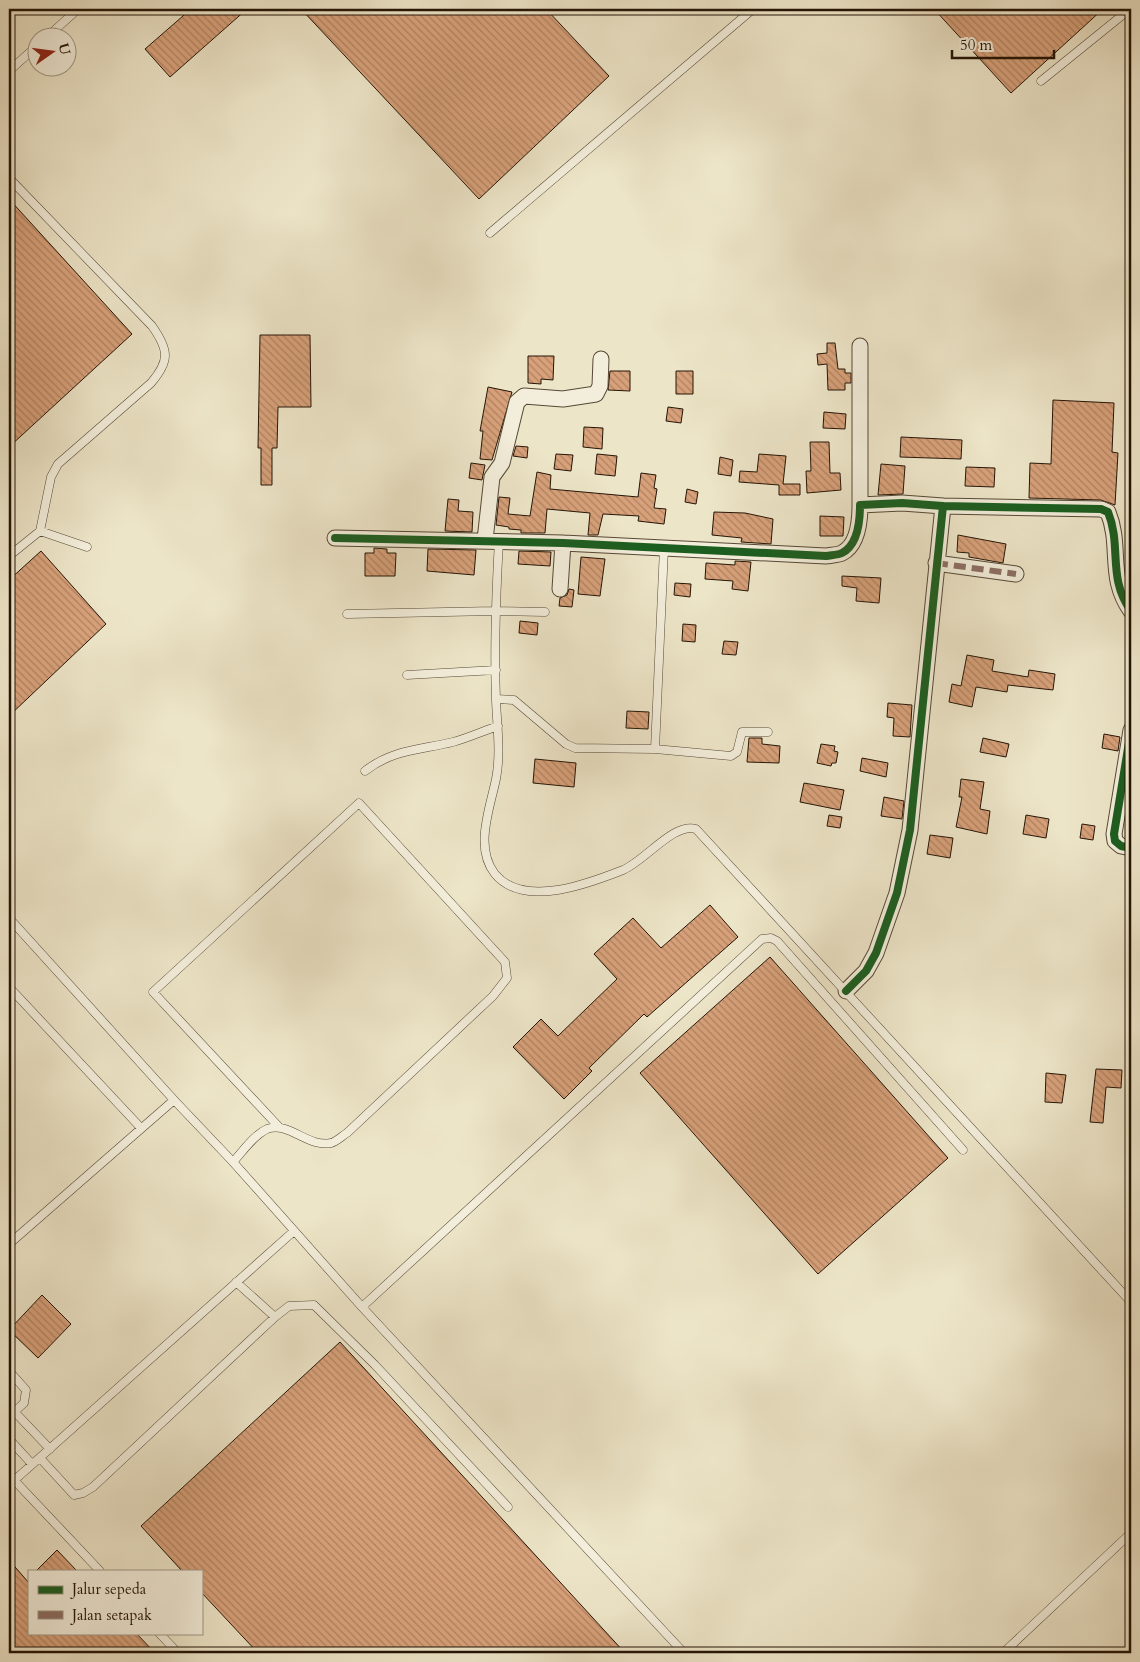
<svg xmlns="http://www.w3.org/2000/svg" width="1140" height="1662" font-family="Cardo,serif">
	<defs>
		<pattern id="building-back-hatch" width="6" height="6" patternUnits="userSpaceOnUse" patternTransform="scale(1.25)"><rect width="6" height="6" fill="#d8a17a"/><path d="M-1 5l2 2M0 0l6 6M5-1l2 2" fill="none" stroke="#af8262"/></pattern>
	</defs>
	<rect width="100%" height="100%" fill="#ede5c8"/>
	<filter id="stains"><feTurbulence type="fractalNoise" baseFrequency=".004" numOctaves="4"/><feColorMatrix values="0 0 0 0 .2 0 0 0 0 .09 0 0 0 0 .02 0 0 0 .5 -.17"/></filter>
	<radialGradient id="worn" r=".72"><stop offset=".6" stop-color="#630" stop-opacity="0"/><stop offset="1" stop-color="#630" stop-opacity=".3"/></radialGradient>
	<path fill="url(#building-back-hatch)" stroke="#241406" d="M 191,9 L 247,9 L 170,77 L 145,49 Z
		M 301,9 L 546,9 L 609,76 L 479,199 Z
		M 934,9 L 1103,9 L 1011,93 Z
		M 9,199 L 132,334 L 9,447 Z
		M 260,335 L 310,335 L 311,407 L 278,407 L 277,448 L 272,448 L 272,485 L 261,485 L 261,448 L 258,448 Z
		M 827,343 L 835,343 L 838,369 L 845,369 L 845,373 L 851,373 L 851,383 L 845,383 L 845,390 L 828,390 L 827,364 L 818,365 L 817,354 L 827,353 Z
		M 528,356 L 554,356 L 553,380 L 541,379 L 541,384 L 528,383 Z
		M 610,371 L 630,371 L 630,391 L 608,390 Z
		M 676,371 L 693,371 L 693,394 L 676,394 Z
		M 488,387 L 512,392 L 492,460 L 480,459 L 483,431 L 480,431 Z
		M 1053,400 L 1114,403 L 1112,452 L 1118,453 L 1115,505 L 1101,500 L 1029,498 L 1030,463 L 1051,464 Z
		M 668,407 L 683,409 L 681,423 L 666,421 Z
		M 824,412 L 846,414 L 845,429 L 823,428 Z
		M 584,427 L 603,428 L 602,449 L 583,447 Z
		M 901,437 L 962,440 L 961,459 L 900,457 Z
		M 810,442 L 829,442 L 830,473 L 840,473 L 841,490 L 807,493 L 806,471 L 811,471 Z
		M 516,446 L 528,447 L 527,458 L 513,456 Z
		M 556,454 L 573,455 L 571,471 L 554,469 Z
		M 597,454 L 617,456 L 615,476 L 595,474 Z
		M 759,454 L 786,456 L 783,484 L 800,484 L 800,495 L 779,495 L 779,485 L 739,482 L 740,471 L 757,472 Z
		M 720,457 L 733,460 L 731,476 L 718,474 Z
		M 471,463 L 485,465 L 482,480 L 469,478 Z
		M 881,464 L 905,466 L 903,494 L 878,495 Z
		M 966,467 L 995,468 L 994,487 L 965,486 Z
		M 537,472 L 551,475 L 550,489 L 638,497 L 641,473 L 656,475 L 654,488 L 657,489 L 654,508 L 666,509 L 664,524 L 638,521 L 639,516 L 603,514 L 598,535 L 588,535 L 590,513 L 547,509 L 545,533 L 521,533 L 521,530 L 509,529 L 509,527 L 496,525 L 499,497 L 510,498 L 508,514 L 530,516 Z
		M 687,489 L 698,492 L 696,504 L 685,502 Z
		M 448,499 L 459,500 L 458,511 L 473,512 L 472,532 L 445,531 Z
		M 714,512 L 745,513 L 773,519 L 771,544 L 741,542 L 742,538 L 712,535 Z
		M 820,516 L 844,517 L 843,536 L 820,536 Z
		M 958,535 L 1006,544 L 1003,563 L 969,557 L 969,553 L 957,552 Z
		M 374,548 L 387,549 L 387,553 L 396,553 L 395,576 L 365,576 L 365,553 L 374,553 Z
		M 428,549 L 476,550 L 474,575 L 427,571 Z
		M 41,551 L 106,624 L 9,716 L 9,580 Z
		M 519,551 L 551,552 L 550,566 L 518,564 Z
		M 581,557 L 605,559 L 600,596 L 578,594 Z
		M 735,561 L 751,562 L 748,591 L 732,589 L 733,581 L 705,579 L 706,563 L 735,565 Z
		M 842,576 L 881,578 L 879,603 L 856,601 L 857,588 L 842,586 Z
		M 675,583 L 691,584 L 690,597 L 674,595 Z
		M 569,589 L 574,590 L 572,607 L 559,606 L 560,598 L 567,595 Z
		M 520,621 L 538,623 L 537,635 L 519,633 Z
		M 683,624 L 696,625 L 695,642 L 682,641 Z
		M 724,641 L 738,642 L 736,655 L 722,654 Z
		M 967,655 L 994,660 L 992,671 L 1028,677 L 1029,670 L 1055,674 L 1053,690 L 1008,685 L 1007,692 L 976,687 L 972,707 L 949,702 L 952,684 L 961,686 Z
		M 888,703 L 912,705 L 910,737 L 893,736 L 894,718 L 887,717 Z
		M 627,711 L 649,712 L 648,729 L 626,728 Z
		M 1104,734 L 1120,737 L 1118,751 L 1102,748 Z
		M 749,738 L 762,738 L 762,744 L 780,746 L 779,763 L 747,762 Z
		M 983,738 L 1009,744 L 1006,757 L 980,752 Z
		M 821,744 L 835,746 L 834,751 L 838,752 L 836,763 L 832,763 L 831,766 L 817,763 Z
		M 862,758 L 888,763 L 886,777 L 860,771 Z
		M 535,759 L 576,763 L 574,787 L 533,783 Z
		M 961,779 L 984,782 L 980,809 L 990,811 L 987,834 L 956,827 L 962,797 L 959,797 Z
		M 804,783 L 844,790 L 840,810 L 800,802 Z
		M 884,797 L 904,801 L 902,819 L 881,816 Z
		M 829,815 L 842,817 L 840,828 L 827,826 Z
		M 1026,815 L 1049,819 L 1046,838 L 1023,834 Z
		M 1082,824 L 1095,826 L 1093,840 L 1080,838 Z
		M 930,835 L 953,838 L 950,858 L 927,854 Z
		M 710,905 L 738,937 L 647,1017 L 644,1014 L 589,1068 L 592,1071 L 564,1099 L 513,1047 L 541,1019 L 558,1036 L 617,979 L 594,954 L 633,918 L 661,948 Z
		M 770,957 L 948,1158 L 818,1274 L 640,1073 Z
		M 1096,1069 L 1122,1070 L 1121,1088 L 1106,1087 L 1103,1123 L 1090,1122 Z
		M 1046,1073 L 1066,1075 L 1062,1103 L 1045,1102 Z
		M 42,1295 L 71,1324 L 38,1358 L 9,1330 Z
		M 340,1342 L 625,1653 L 258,1653 L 201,1592 L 201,1571 L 182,1571 L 141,1526 Z
		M 57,1550 L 77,1571 L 36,1571 Z
		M 9,1560 L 29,1583 L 29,1633 L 136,1633 L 155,1653 L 9,1653 Z"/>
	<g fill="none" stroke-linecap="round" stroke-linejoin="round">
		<defs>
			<path id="service" d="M 46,38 L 78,9
				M 9,71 L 38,45
				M 1041,81 L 1130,9
				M 9,178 L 152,326 C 169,350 170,361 151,383 L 58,464 L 51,477 L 40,531 L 9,556
				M 490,233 L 753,9
				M 40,531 L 87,547
				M 499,541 C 496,594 494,647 496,700 C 497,725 501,754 496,779 C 490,808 474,848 495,874 C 524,909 590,883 623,870 C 646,860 674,822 696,829 L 1131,1302
				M 347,614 L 495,611 L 545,612
				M 407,675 L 496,670
				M 496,699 L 514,700 L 566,744 L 575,748 L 655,749 L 731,756 L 737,752 L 742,732 L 768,732
				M 655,749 L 664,548
				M 365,771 C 393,749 421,750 453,742 C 468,738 483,731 498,726
				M 9,918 L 174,1100 L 233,1162 L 362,1307 L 684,1653
				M 9,987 L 141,1128
				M 233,1162 C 243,1151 254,1135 267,1129 C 289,1121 308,1148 331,1143 C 336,1142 342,1136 347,1133 L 493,996 L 507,978 L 505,962 L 359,803 L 153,992 L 279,1127
				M 9,1244 L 174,1100
				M 236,1282 L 275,1317 L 289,1306 L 314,1305 L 375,1365 L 508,1507
				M 362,1307 L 762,939 L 771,938 L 777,941 L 963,1150
				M 9,1371 L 26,1390 L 24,1403 L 14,1412
				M 9,1406 L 50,1449
				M 9,1439 L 32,1464
				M 40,1458 L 74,1495 L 83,1493 L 93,1487 L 275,1317
				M 14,1480 L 100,1571
				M 9,1485 L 294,1231
				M 159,1633 L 178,1653
				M 1003,1653 L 1131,1533"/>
			<path id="minor" d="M 860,346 L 860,505
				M 335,538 L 563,543 L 826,556 C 831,555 838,555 842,553 C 858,545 860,520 860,505 L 902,503 L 943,506 L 1101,509 L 1108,512 C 1122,546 1107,578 1131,611
				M 485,540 L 492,477 L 502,463 L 517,402 L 524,396 L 563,399 L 596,394 L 600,386 L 601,359
				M 936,563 L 1016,574
				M 560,589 L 563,543
				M 1131,730 L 1114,834 L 1115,841 L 1121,846 L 1131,848
				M 846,991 L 866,971 L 876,953 L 897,893 L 910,830 L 943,506"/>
		</defs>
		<use href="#service" stroke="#564836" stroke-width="9"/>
		<use href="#minor" stroke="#564836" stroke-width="17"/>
		<use href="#service" stroke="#f3eedb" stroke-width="8"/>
		<use href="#minor" stroke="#f3eedb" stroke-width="15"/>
		<path stroke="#8d6e63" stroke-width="6" stroke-dasharray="12 6" stroke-linecap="butt" d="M 936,563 L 1016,574"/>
		<defs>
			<path id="cycleway" d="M 335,538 L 563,543 L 826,556 C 831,555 838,555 842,553 C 858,545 860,520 860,505 L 902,503 L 943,506 L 1101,509 L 1108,512 C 1122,546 1107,578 1131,611
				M 1131,730 L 1114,834 L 1115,841 L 1121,846 L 1131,848
				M 846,991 L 866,971 L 876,953 L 897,893 L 910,830 L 943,506"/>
		</defs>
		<use href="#cycleway" stroke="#f3eedb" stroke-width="11"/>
		<use href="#cycleway" stroke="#1b5e20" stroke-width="8"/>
	</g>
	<rect width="1140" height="1662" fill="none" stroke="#ede5c8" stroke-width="30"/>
	<rect x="10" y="10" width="1120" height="1642" fill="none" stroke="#241406" stroke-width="2.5"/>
	<rect x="15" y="15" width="1110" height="1632" fill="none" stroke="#241406"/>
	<rect x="28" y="1570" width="175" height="65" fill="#f3eedb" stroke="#a09786"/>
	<rect x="38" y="1586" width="25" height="8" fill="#1b5e20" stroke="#a09786"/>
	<text x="72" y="1594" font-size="15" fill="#241406">Jalur sepeda</text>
	<rect x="38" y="1611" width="25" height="8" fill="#8d6e63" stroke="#a09786"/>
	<text x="72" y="1620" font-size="15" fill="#241406">Jalan setapak</text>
	<g transform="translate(52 52) rotate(76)"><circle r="24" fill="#f3eedb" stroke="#a09786"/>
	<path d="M0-4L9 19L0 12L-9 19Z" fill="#8f2418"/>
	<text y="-8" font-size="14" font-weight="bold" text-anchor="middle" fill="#241406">U</text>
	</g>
	<path d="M952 50v8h102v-8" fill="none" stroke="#241406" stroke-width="2.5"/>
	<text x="960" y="50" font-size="15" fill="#241406" stroke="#f3eedb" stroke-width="4" paint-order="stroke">50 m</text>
	<rect width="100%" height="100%" filter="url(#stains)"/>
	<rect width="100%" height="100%" fill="url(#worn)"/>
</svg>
